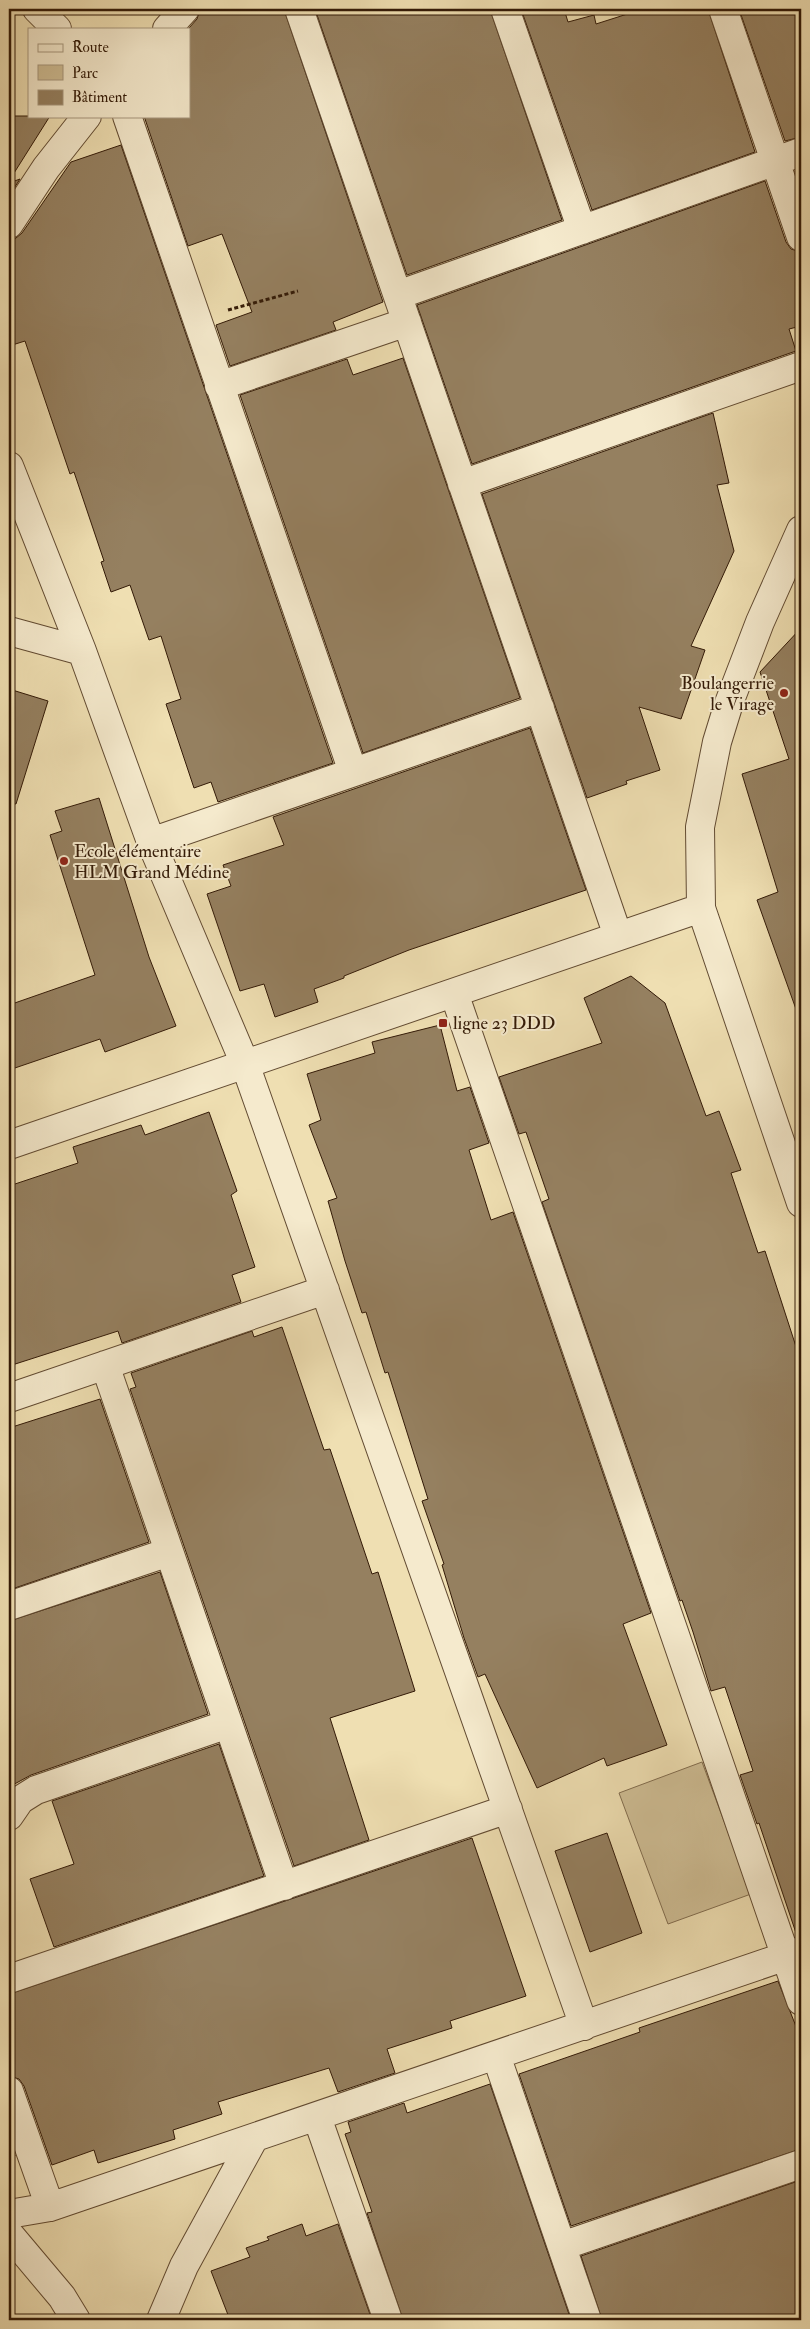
<svg xmlns="http://www.w3.org/2000/svg" width="810" height="2329" font-family="'IM FELL Double Pica',serif">
	<rect width="100%" height="100%" fill="#efdfb2"/>
	<filter id="stains"><feTurbulence type="fractalNoise" baseFrequency=".004" numOctaves="4"/><feColorMatrix values="0 0 0 0 .2 0 0 0 0 .09 0 0 0 0 .02 0 0 0 .5 -.17"/></filter>
	<radialGradient id="worn" r=".72"><stop offset=".6" stop-color="#630" stop-opacity="0"/><stop offset="1" stop-color="#630" stop-opacity=".3"/></radialGradient>
	<path fill="#cfbe95" stroke="#816c4e" d="M 702,1762 L 751,1894 L 668,1924 L 619,1793 Z"/>
	<path fill="#958060" stroke="#331a07" d="M 200,9 L 284,9 L 383,302 L 333,322 L 336,330 L 230,366 L 216,325 L 252,312 L 222,234 L 188,246 L 144,116 L 189,116 L 189,28 L 197,19 Z
		M 315,9 L 490,9 L 562,220 L 407,275 Z
		M 521,9 L 564,9 L 568,22 L 594,15 L 596,24 L 643,9 L 708,9 L 755,152 L 592,210 Z
		M 739,9 L 801,9 L 801,137 L 785,141 Z
		M 9,116 L 50,116 L 9,181 Z
		M 121,145 L 333,763 L 218,802 L 211,782 L 194,788 L 166,704 L 181,699 L 161,636 L 149,640 L 130,585 L 111,592 L 101,562 L 104,561 L 74,472 L 70,474 L 25,341 L 9,346 L 9,240 L 16,238 L 22,233 L 71,162 Z
		M 801,168 L 801,189 L 795,171 Z
		M 20,179 L 9,196 L 9,183 Z
		M 765,181 L 786,242 L 791,249 L 801,252 L 801,326 L 789,329 L 796,351 L 472,464 L 417,305 Z
		M 403,358 L 520,698 L 363,753 L 240,395 L 347,359 L 353,375 Z
		M 713,413 L 729,483 L 717,485 L 734,551 L 691,646 L 705,650 L 681,719 L 639,707 L 660,770 L 626,781 L 627,784 L 587,798 L 482,494 Z
		M 801,628 L 801,1011 L 797,1012 L 757,900 L 778,892 L 742,774 L 789,759 L 760,672 Z
		M 9,689 L 48,701 L 16,804 L 9,803 Z
		M 530,728 L 586,890 L 409,950 L 344,976 L 344,978 L 314,989 L 318,1002 L 275,1017 L 264,984 L 240,991 L 207,894 L 231,886 L 223,865 L 284,845 L 273,817 Z
		M 99,798 L 149,957 L 176,1026 L 105,1052 L 100,1039 L 9,1070 L 9,1005 L 95,975 L 50,835 L 62,831 L 55,811 Z
		M 631,976 L 665,1003 L 706,1116 L 719,1111 L 741,1170 L 731,1173 L 758,1253 L 765,1251 L 801,1362 L 801,1932 L 796,1933 L 759,1823 L 757,1824 L 740,1775 L 753,1771 L 725,1687 L 711,1691 L 693,1632 L 682,1600 L 680,1601 L 542,1202 L 549,1199 L 526,1132 L 519,1134 L 499,1077 L 602,1043 L 584,998 Z
		M 440,1025 L 457,1091 L 470,1087 L 489,1143 L 469,1150 L 491,1220 L 513,1212 L 651,1613 L 623,1624 L 667,1745 L 607,1766 L 604,1758 L 537,1788 L 485,1674 L 478,1677 L 464,1638 L 442,1565 L 444,1564 L 422,1501 L 428,1499 L 388,1372 L 385,1373 L 366,1312 L 362,1313 L 345,1261 L 328,1201 L 337,1198 L 309,1125 L 321,1120 L 307,1074 L 375,1053 L 372,1042 Z
		M 209,1112 L 237,1191 L 231,1195 L 255,1267 L 232,1275 L 241,1302 L 122,1343 L 118,1331 L 9,1366 L 9,1186 L 78,1163 L 73,1147 L 141,1125 L 145,1135 Z
		M 282,1327 L 324,1450 L 330,1449 L 372,1574 L 378,1572 L 415,1691 L 330,1718 L 369,1840 L 294,1866 L 130,1389 L 136,1387 L 131,1373 L 252,1331 L 254,1337 Z
		M 100,1399 L 149,1542 L 9,1590 L 9,1428 Z
		M 160,1572 L 208,1714 L 31,1775 L 9,1787 L 9,1621 Z
		M 219,1744 L 264,1876 L 54,1947 L 30,1879 L 74,1864 L 52,1801 Z
		M 607,1833 L 642,1933 L 590,1952 L 555,1851 Z
		M 472,1838 L 526,1996 L 450,2021 L 452,2028 L 387,2049 L 395,2073 L 338,2092 L 329,2068 L 218,2102 L 222,2114 L 173,2130 L 175,2139 L 98,2163 L 94,2150 L 52,2165 L 24,2086 L 19,2079 L 9,2076 L 9,1994 Z
		M 778,1981 L 801,2039 L 801,2149 L 571,2226 L 519,2074 L 640,2032 L 639,2028 Z
		M 490,2084 L 571,2320 L 403,2320 L 367,2213 L 372,2212 L 345,2134 L 351,2132 L 348,2122 L 404,2103 L 407,2113 Z
		M 9,2137 L 15,2156 L 9,2160 Z
		M 801,2180 L 801,2320 L 602,2320 L 581,2256 Z
		M 302,2224 L 306,2236 L 338,2224 L 372,2320 L 230,2320 L 211,2271 L 250,2257 L 246,2248 L 269,2240 L 267,2237 Z"/>
	<g fill="none" stroke-linecap="round" stroke-linejoin="round">
		<defs>
			<path id="minor" d="M 37,9 L 57,29
				M 299,9 L 618,936
				M 505,9 L 582,230
				M 723,9 L 801,237
				M 167,29 L 185,9
				M 127,116 L 353,772
				M 9,224 L 46,168 L 87,116
				M 398,295 L 801,152
				M 219,386 L 407,322
				M 9,466 L 82,651 L 151,842 L 245,1064 L 584,2026
				M 462,484 L 801,366
				M 801,530 L 760,622 L 729,703 L 717,742 L 700,827 L 701,908 L 801,1203
				M 9,631 L 82,651
				M 151,842 L 540,708
				M 454,993 L 801,2001
				M 9,1145 L 701,908
				M 105,1365 L 284,1886
				M 9,1398 L 325,1290
				M 9,1606 L 169,1552
				M 9,1816 L 20,1800 L 36,1790 L 228,1724
				M 9,1979 L 508,1809
				M 496,2055 L 587,2320
				M 9,2091 L 50,2207
				M 317,2117 L 388,2320
				M 9,2214 L 50,2207 L 801,1951
				M 9,2234 L 62,2297 L 76,2320
				M 562,2246 L 801,2164
				M 161,2320 L 184,2266 L 254,2138"/>
		</defs>
		<use href="#minor" stroke="#624b32" stroke-width="30"/>
		<path stroke="#331a07" stroke-width="3" stroke-dasharray="4 2.5" stroke-linecap="butt" d="M 228,310 L 298,291"/>
		<use href="#minor" stroke="#f5eacd" stroke-width="28"/>
	</g>
	<g fill="#8f2418" stroke="#f5eacd" stroke-width="2">
		<circle cx="784" cy="693" r="5"/>
		<circle cx="64" cy="861" r="5"/>
		<rect x="438" y="1018" width="10" height="10" rx="2.5"/>
	</g>
	<g text-anchor="middle" stroke-width="4" stroke-linejoin="round" paint-order="stroke">
		<g font-size="18" fill="#331a07" stroke="#f5eacd" text-anchor="start">
			<text x="774" y="689" text-anchor="end">Boulangerrie<tspan x="774" dy="21">le Virage</tspan></text>
			<text x="74" y="857">Ecole élémentaire<tspan x="74" dy="21">HLM Grand Médine</tspan></text>
			<text x="453" y="1029">ligne 23 DDD</text>
		</g>
	</g>
	<rect width="810" height="2329" fill="none" stroke="#efdfb2" stroke-width="30"/>
	<rect x="10" y="10" width="790" height="2309" fill="none" stroke="#331a07" stroke-width="2.5"/>
	<rect x="15" y="15" width="780" height="2299" fill="none" stroke="#331a07"/>
	<rect x="28" y="28" width="162" height="90" fill="#f5eacd" stroke="#a7977e"/>
	<rect x="38" y="44" width="25" height="8" fill="#f5eacd" stroke="#a7977e"/>
	<text x="72" y="52" font-size="15" fill="#331a07">Route</text>
	<rect x="38" y="65" width="25" height="15" fill="#cfbe95" stroke="#a7977e"/>
	<text x="72" y="78" font-size="15" fill="#331a07">Parc</text>
	<rect x="38" y="90" width="25" height="15" fill="#958060" stroke="#a7977e"/>
	<text x="72" y="102" font-size="15" fill="#331a07">Bâtiment</text>
	<rect width="100%" height="100%" filter="url(#stains)"/>
	<rect width="100%" height="100%" fill="url(#worn)"/>
</svg>
